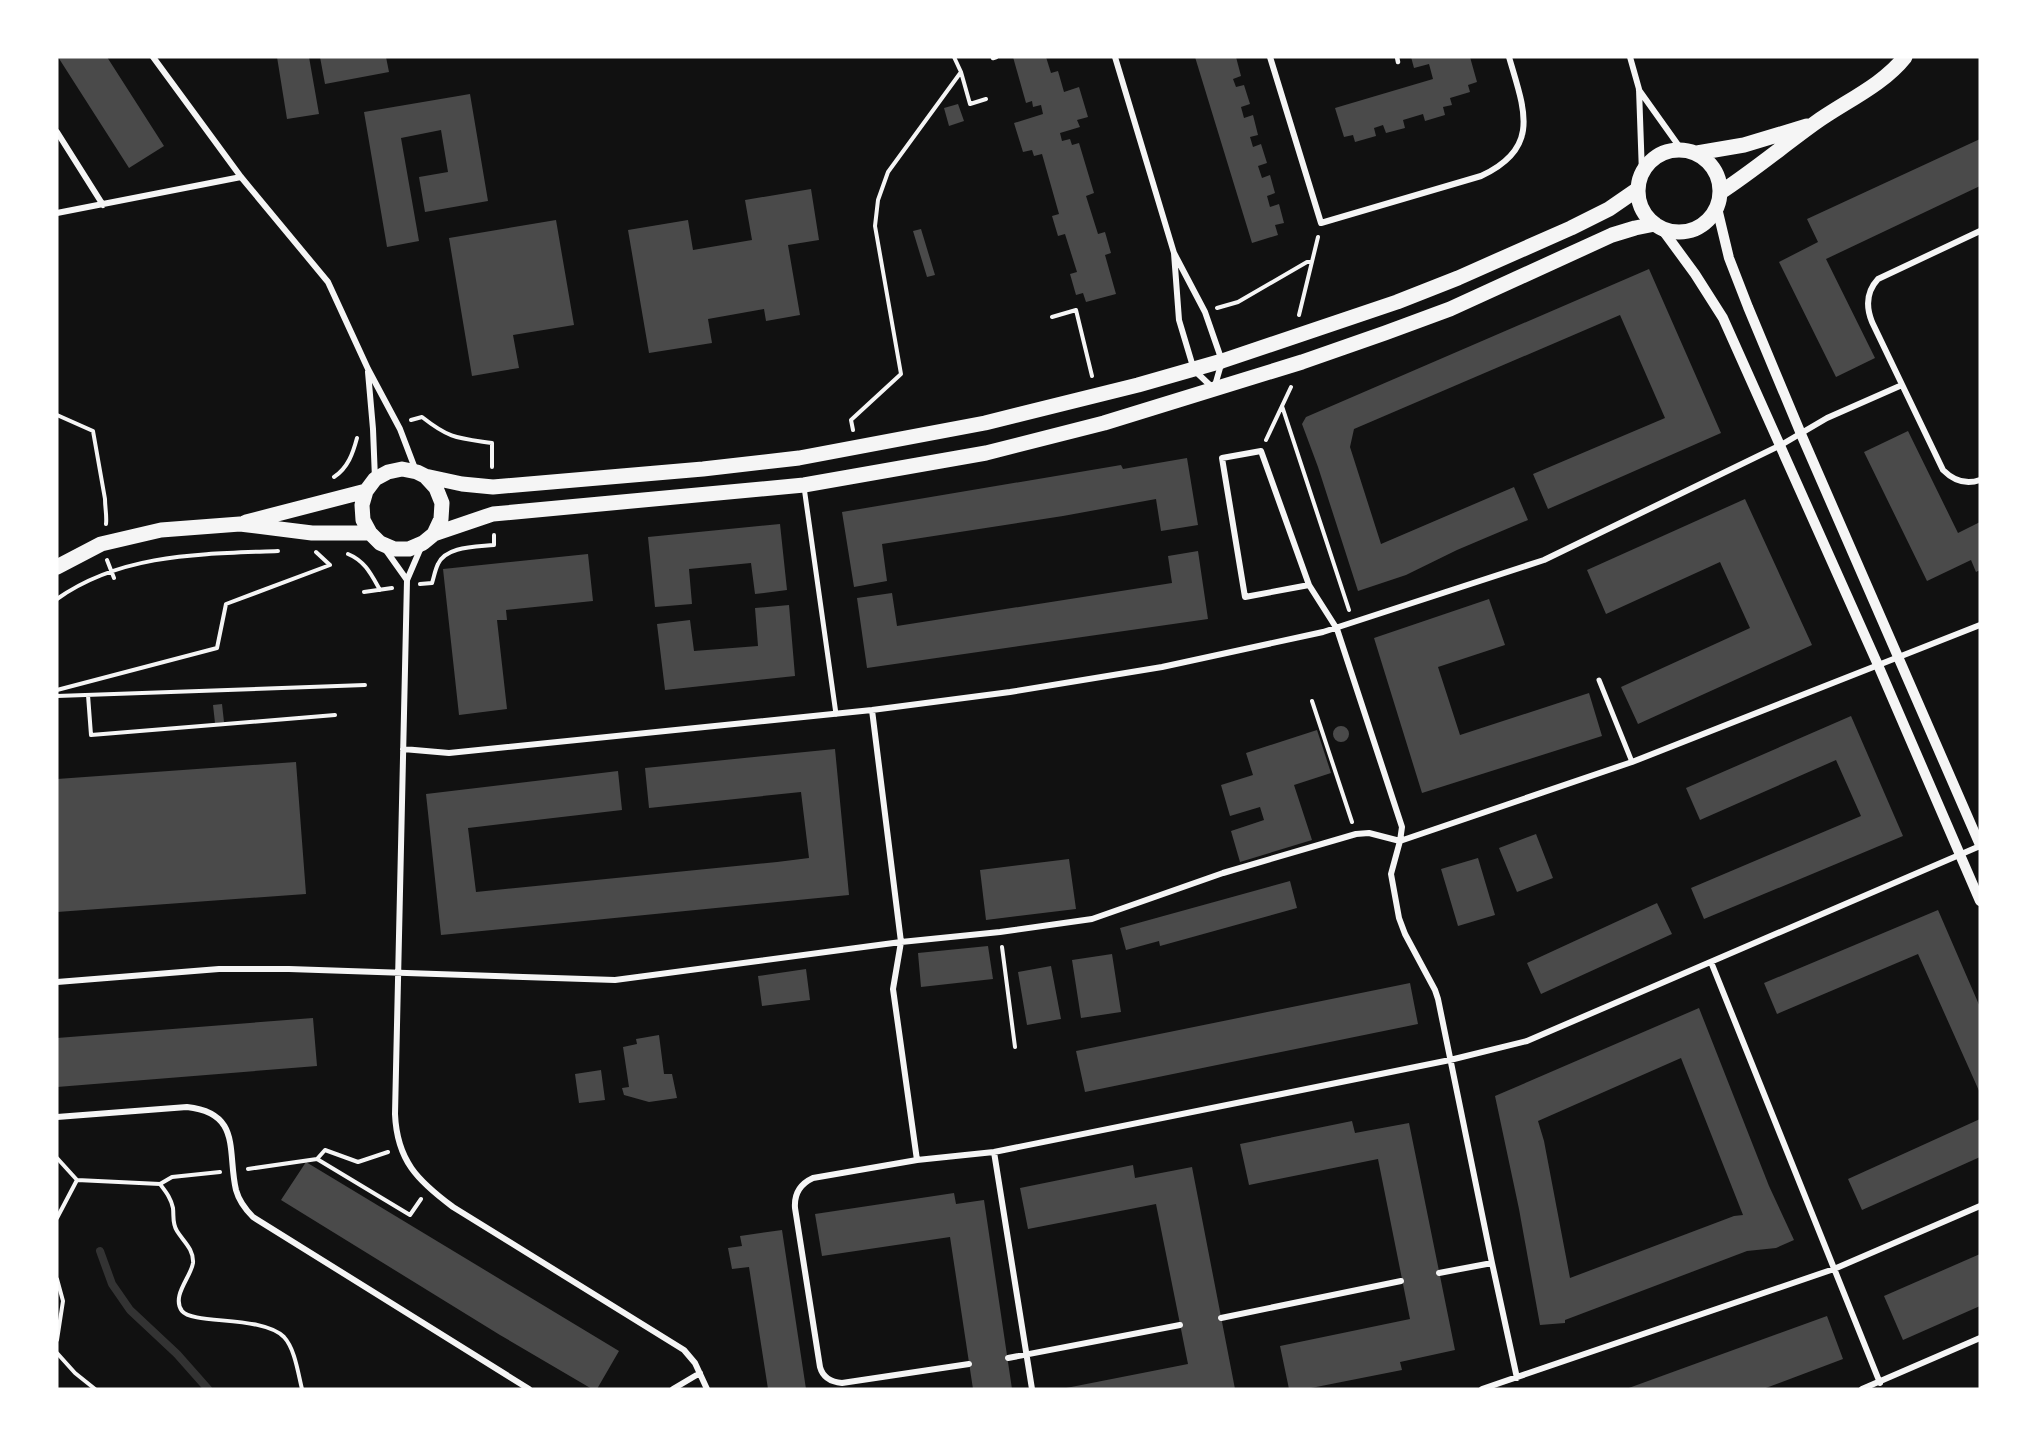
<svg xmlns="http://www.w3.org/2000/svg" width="2037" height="1446" font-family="'PT Sans',sans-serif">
	<rect width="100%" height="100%" fill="#111"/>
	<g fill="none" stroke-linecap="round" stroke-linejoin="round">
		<path stroke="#333" stroke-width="8" d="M 100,1251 L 112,1284 L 130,1310 L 177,1354 L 208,1389"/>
	</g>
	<path fill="#4a4a4a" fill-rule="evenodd" d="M 58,57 L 107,57 L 164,146 L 129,168 Z
		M 277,57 L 309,57 L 319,114 L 287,119 Z
		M 320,57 L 386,57 L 389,72 L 325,84 Z
		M 1013,57 L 1046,57 L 1051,73 L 1058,71 L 1064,92 L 1079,87 L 1088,117 L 1077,120 L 1080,127 L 1060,133 L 1062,141 L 1070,139 L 1072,145 L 1079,143 L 1094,193 L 1086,196 L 1098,234 L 1105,232 L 1111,253 L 1105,255 L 1116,294 L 1086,302 L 1083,293 L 1076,295 L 1070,274 L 1077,272 L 1065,234 L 1058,236 L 1052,216 L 1059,214 L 1042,154 L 1034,156 L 1032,150 L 1023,152 L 1014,123 L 1043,114 L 1041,105 L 1033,107 L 1032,101 L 1026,103 Z
		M 1195,57 L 1236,57 L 1241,76 L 1233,79 L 1236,87 L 1244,85 L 1250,104 L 1241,107 L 1244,118 L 1253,115 L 1258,135 L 1250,137 L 1253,147 L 1261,144 L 1267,163 L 1258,166 L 1262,178 L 1270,175 L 1275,193 L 1267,196 L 1270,207 L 1279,204 L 1284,223 L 1275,225 L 1278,235 L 1252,243 Z
		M 1411,57 L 1470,57 L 1477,82 L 1468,85 L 1470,92 L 1450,98 L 1452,105 L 1443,107 L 1445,115 L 1425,121 L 1423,114 L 1403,120 L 1405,128 L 1386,133 L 1383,125 L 1374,128 L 1376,136 L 1355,142 L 1353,135 L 1344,137 L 1335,108 L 1433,79 L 1429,64 L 1414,68 Z
		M 470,94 L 488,201 L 425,212 L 419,177 L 448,172 L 441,130 L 401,138 L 419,241 L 387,247 L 364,112 Z
		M 958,104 L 964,121 L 949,126 L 944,108 Z
		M 1980,139 L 1980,186 L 1826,259 L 1875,358 L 1836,377 L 1779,262 L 1818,242 L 1807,219 Z
		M 811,189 L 819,240 L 788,245 L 800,315 L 766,321 L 764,309 L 708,319 L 712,343 L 649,353 L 628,230 L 688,220 L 693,250 L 752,240 L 745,200 Z
		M 556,220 L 574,325 L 513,335 L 519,368 L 472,376 L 449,238 Z
		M 921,229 L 935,275 L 927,277 L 913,231 Z
		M 1649,269 L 1721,433 L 1548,509 L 1533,474 L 1665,418 L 1620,315 L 1354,429 L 1350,447 L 1381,544 L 1514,487 L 1528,520 L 1457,550 L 1406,575 L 1358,591 L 1318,467 L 1302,424 L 1306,417 Z
		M 1908,431 L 1958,533 L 1980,522 L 1980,570 L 1976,572 L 1971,560 L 1927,581 L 1864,452 Z
		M 1187,458 L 1198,525 L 1161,531 L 1156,499 L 1063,516 L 882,544 L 887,581 L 854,587 L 842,512 L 1121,465 L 1123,469 Z
		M 1745,499 L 1812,645 L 1638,724 L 1621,687 L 1750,628 L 1720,562 L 1606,614 L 1587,570 Z
		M 780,524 L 787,590 L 755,594 L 751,563 L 689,569 L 692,604 L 655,607 L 648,537 Z
		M 1198,551 L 1208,619 L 867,668 L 857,598 L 892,593 L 897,626 L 1172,583 L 1168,556 Z
		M 588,554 L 593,601 L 506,610 L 507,620 L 497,620 L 507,709 L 459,715 L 443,569 Z
		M 1489,599 L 1505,645 L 1438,667 L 1460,735 L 1589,693 L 1602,736 L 1422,793 L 1374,638 Z
		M 789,605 L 795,676 L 665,690 L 657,624 L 690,620 L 694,651 L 758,646 L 755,608 Z
		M 222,704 L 224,722 L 215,723 L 213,705 Z
		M 1851,716 L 1903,836 L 1704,919 L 1691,888 L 1861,816 L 1836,760 L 1700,820 L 1686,788 Z
		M1333 734a8 8 0 1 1 16 0a8 8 0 1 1-16 0Z
		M 1317,730 L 1331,773 L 1294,785 L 1312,840 L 1240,862 L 1231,831 L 1264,820 L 1260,807 L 1230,816 L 1221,785 L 1253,775 L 1246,753 Z
		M 835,749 L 849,895 L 441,935 L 426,794 L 618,771 L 622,810 L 468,828 L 476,892 L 777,862 L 809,858 L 801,792 L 649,808 L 645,768 Z
		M 296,762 L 306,894 L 57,912 L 57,779 Z
		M 1536,834 L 1553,878 L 1517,892 L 1499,848 Z
		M 1478,858 L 1495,915 L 1458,926 L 1441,869 Z
		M 1069,859 L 1076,909 L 986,920 L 980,870 Z
		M 1290,881 L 1297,908 L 1160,946 L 1159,941 L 1126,950 L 1120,928 Z
		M 1657,903 L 1672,934 L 1541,994 L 1527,963 Z
		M 1938,910 L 1980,1007 L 1980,1093 L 1918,954 L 1777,1014 L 1764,983 Z
		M 988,946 L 993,979 L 921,987 L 918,953 Z
		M 1112,954 L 1121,1012 L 1081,1018 L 1072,960 Z
		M 1051,966 L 1061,1019 L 1027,1025 L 1018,972 Z
		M 806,969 L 810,1000 L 762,1006 L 758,976 Z
		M 1410,983 L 1418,1024 L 1085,1092 L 1076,1051 Z
		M 1699,1008 L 1769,1186 L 1794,1240 L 1776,1248 L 1747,1251 L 1565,1320 L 1565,1323 L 1540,1325 L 1519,1209 L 1495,1096 ZM 1681,1058 L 1743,1215 L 1734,1216 L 1570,1278 L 1544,1141 L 1538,1121 Z
		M 313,1018 L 317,1066 L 57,1087 L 57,1038 Z
		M 659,1035 L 664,1074 L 672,1074 L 677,1098 L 649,1102 L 624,1095 L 622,1088 L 629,1087 L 623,1047 L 637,1044 L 636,1039 Z
		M 601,1070 L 605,1100 L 579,1103 L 575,1074 Z
		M 1980,1119 L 1980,1157 L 1862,1210 L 1848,1179 Z
		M 1352,1121 L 1355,1133 L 1409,1123 L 1455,1350 L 1400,1362 L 1402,1370 L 1306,1389 L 1289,1389 L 1280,1346 L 1410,1319 L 1378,1159 L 1249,1185 L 1240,1144 Z
		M 306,1162 L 619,1351 L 597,1389 L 592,1389 L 500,1335 L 281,1200 Z
		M 1133,1165 L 1135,1178 L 1192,1167 L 1235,1389 L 1061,1389 L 1188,1364 L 1156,1204 L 1028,1229 L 1020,1188 Z
		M 954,1193 L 956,1204 L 984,1200 L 1012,1389 L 973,1389 L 950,1237 L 822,1256 L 815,1214 Z
		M 782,1230 L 806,1389 L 768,1389 L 749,1267 L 732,1269 L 728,1248 L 742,1246 L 740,1236 Z
		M 1980,1254 L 1980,1306 L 1903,1340 L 1884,1296 Z
		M 1827,1316 L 1843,1359 L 1763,1389 L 1626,1389 Z"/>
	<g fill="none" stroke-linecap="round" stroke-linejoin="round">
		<path stroke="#f5f5f5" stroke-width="4" d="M 954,57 L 961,72 L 970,104 L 986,99
			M 1217,308 L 1238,302 L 1307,262 L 1312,262
			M 1299,315 L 1318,237
			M 1052,317 L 1076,310 L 1092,376
			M 1282,406 L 1349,610
			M 57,415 L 93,431 L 105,499 C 105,508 107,516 106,524
			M 411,420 L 422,417 C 450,439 457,438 492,443 L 492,467
			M 853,430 L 851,420 L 901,374 L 875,226 L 878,200 L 888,172 L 961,72
			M 1266,440 L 1291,387
			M 334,477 C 348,468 353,453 357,438
			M 348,554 C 365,561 371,574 380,590
			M 107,560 L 114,578
			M 420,584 L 432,583 C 434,577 435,570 438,564 C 446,546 476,547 494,545 L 494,535
			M 364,592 L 392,588
			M 57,599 C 122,553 202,554 278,551
			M 57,690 L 217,648 L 226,604 L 330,565 L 316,552
			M 88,695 L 91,735 L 335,715
			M 57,696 L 365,685
			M 1312,701 L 1352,822
			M 1002,947 L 1015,1047
			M 57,1158 L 77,1180 L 160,1184 L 172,1177 L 220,1172
			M 317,1159 L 410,1215 L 421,1199
			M 248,1169 L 317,1159 L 325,1150 L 358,1162 L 388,1152
			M 160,1184 C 166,1192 171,1198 173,1208 C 174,1217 172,1223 177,1231 C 183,1241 194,1249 193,1263 C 191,1277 171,1296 182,1311 C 193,1325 262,1315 284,1337 C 295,1349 298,1373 302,1389
			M 57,1218 L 77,1180
			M 57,1279 L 63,1301 L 57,1340
			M 57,1353 L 75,1373 L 95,1389"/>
		<path stroke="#f5f5f5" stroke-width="4.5" d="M 1397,57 L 1398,62
			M 993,58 L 996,57"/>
		<path stroke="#f5f5f5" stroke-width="5" d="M 804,487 L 836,714
			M 1599,680 L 1632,762"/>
		<path stroke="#f5f5f5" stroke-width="6" d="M 153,57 L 241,177 L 328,282 L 368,369 L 400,429 L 416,471
			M 1115,57 L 1174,253 L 1205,312 L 1222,361 L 1214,389 L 1194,370 L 1179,320 L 1174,253
			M 1270,57 L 1321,223 L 1481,176 C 1542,148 1524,109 1509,57
			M 1630,57 L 1639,89 L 1642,174
			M 1639,90 L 1681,149
			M 57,132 L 103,205
			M 57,213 L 241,177
			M 1980,231 L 1878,279 C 1866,292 1866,307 1872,322 L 1943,470 C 1954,481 1966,485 1980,480
			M 368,372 L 373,429 L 375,479
			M 422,545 L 407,580 L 395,1114 C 397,1161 418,1181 453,1207 L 684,1350 L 695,1363 L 707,1389
			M 385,549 L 407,580
			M 1309,585 L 1245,597 L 1222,458 L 1261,451 L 1309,585 L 1337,629 L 1402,827 L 1400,841 L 1391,874 L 1399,918 L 1405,934 L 1435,990 L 1438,999 L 1492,1263 L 1517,1378
			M 872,710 L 901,942 L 893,989 L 917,1160
			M 403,749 L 449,753 L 872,710 L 1010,692 L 1162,667 L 1323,632 L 1544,560 L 1781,445 L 1827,418 L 1902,385
			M 1711,962 L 1880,1383
			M 57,982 L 219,969 L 289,969 L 615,980 L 901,942 L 1000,932 L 1092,919 L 1223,873 L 1356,834 L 1369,833 L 1400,841 L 1632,762 L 1980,625
			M 57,1117 L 187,1107 C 242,1113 227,1152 236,1190 C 239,1201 245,1209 253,1217 L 529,1389
			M 994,1152 L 1032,1389
			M 1439,1273 L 1492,1263
			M 1221,1318 L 1401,1281
			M 1008,1358 L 1180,1325
			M 969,1364 L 842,1383 C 831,1382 823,1378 820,1367 L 795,1208 C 794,1194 800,1184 813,1178 L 917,1160 L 994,1152 L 1450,1060 L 1527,1041 L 1980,846
			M 673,1389 L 700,1373
			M 1482,1389 L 1834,1269 L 1980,1206
			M 1862,1389 L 1980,1338"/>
		<path stroke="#f5f5f5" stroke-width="10" d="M 1717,208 L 1729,258 L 1748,307 L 1801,434 L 1980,845
			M 1662,229 L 1695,274 L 1723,318 L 1878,665 L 1980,901"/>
		<path stroke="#f5f5f5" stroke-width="15" d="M1638 191a41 41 0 1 1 82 0a41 41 0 1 1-82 0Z
			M 1697,153 L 1744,145 L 1807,126
			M 1721,192 C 1753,171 1783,146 1815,123 C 1844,102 1882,86 1905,57
			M 425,476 L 462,484 L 493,487 L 703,469 L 799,458 L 985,423 L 1138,385 L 1222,361 L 1397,302 L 1458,278 L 1571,228 L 1609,209 L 1638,189
			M 246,522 L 366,491
			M 434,534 L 441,519 L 442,503 L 436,488 L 425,476 L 417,472 L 402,469 L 388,472 L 375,479 L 366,491 L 362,505 L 363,520 L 370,533 L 380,543 L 394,549 L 409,549 L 423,543 L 434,534 L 493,514 L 804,485 L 986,453 L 1104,423 L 1302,362 L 1385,333 L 1450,309 L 1612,235 L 1635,228 L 1655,224
			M 57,567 L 101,544 L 161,530 L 240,524 L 312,533 L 370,533"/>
	</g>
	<rect width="2037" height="1446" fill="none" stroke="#ffffff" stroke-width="117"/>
</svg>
